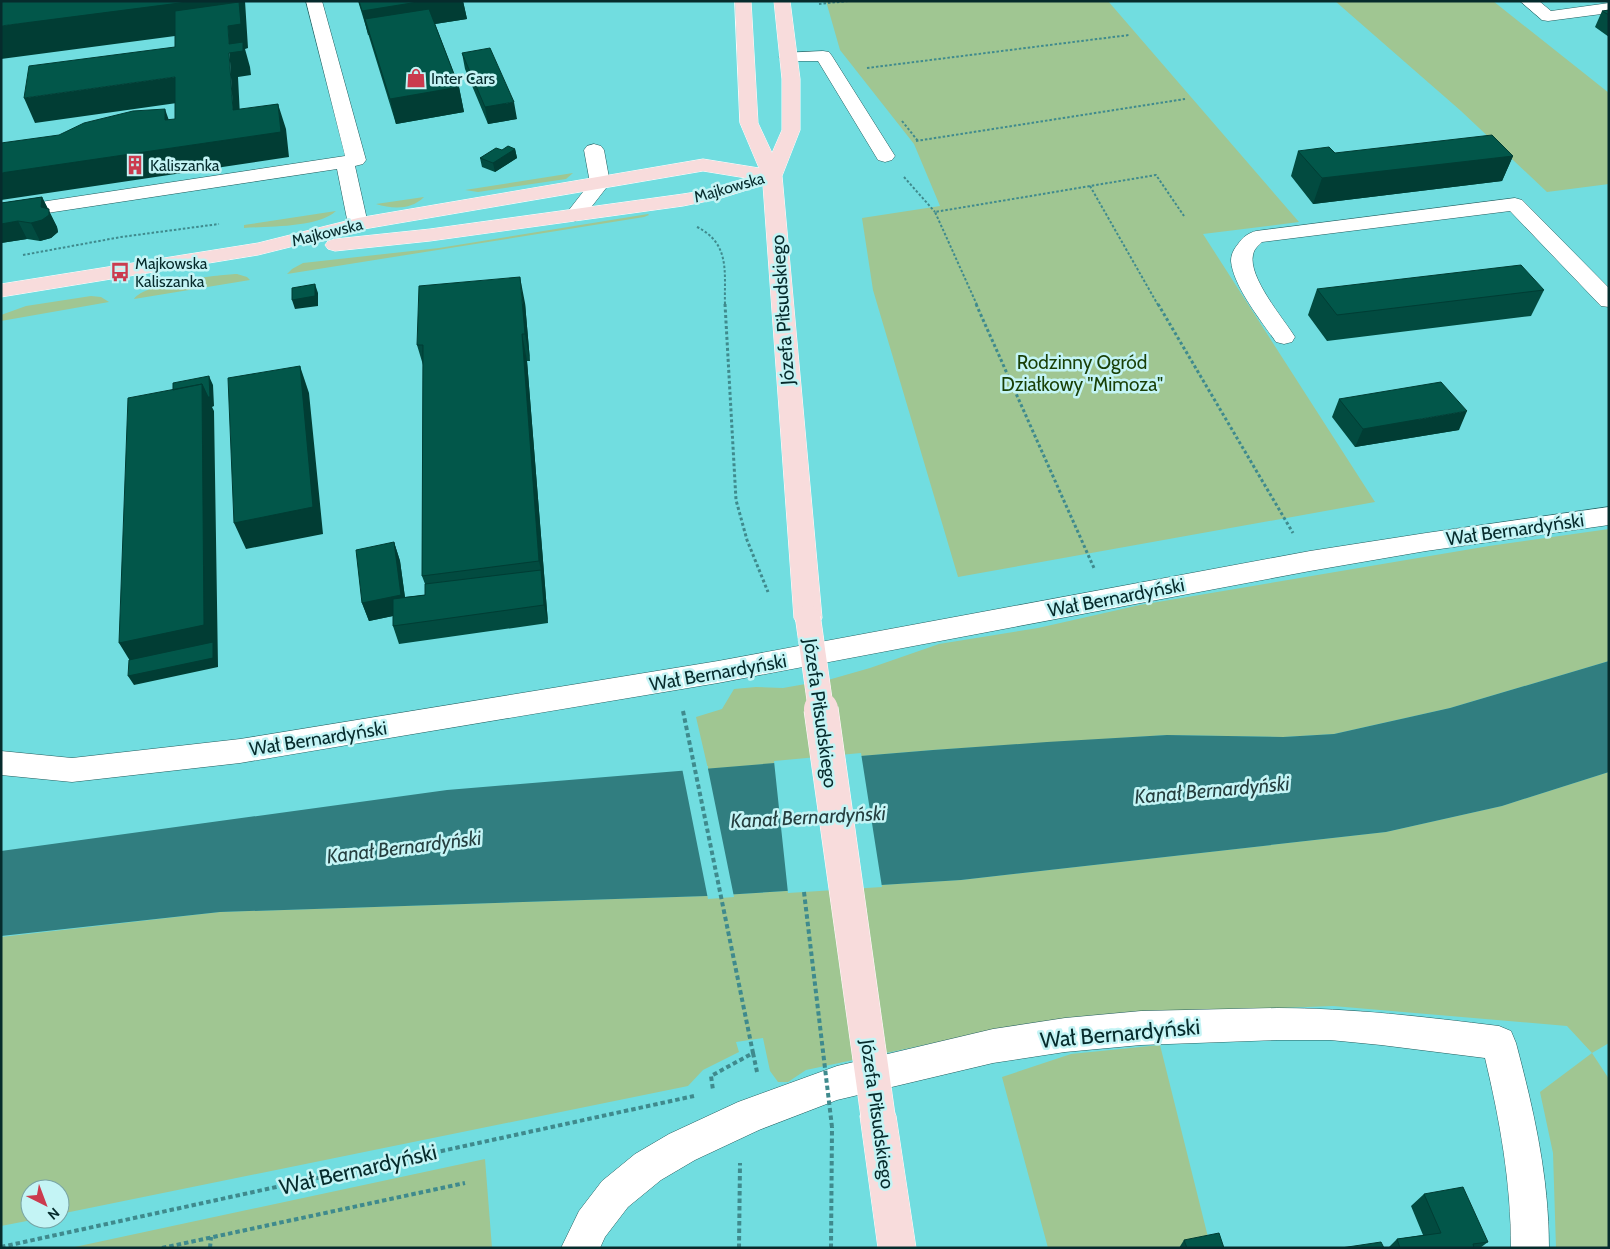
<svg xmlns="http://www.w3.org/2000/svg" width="1610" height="1249" font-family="Cabin,sans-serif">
	<rect width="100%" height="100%" fill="#71dde0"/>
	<path fill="#a0c692" d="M 826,1 L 1108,1 L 1299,222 L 1203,234 L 1375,502 L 958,577 L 873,290 L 862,218 L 940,206 L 914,144 L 840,50 Z
		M 1335,1 L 1493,1 L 1609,93 L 1609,184 L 1547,192 L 1461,111 Z
		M 573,173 L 566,179 L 478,192 L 465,190 Z
		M 424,197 C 411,210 393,209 376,204 Z
		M 336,211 C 317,228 269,226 244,228 L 244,225 Z
		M 648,214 L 649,215 L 644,217 L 287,274 L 292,269 L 303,263 L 439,248 Z
		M 237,274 L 247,277 L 250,280 L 134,299 C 145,283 216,275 237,274 Z
		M 91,296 L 101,297 L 109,302 L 1,321 L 1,315 L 26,306 Z
		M 1609,529 L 1609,661 L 1450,708 L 1334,734 L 1283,737 L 1167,735 L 933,750 L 708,769 L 696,717 L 722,709 L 734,689 L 756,687 L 783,688 L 828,680 L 870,668 L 939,644 L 1038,628 L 1140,605 L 1489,546 Z
		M 1609,772 L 1609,1043 L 1592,1053 L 1609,1079 L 1609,1248 L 1556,1248 L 1553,1153 L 1540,1092 L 1592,1053 L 1567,1026 L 1333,1006 L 1140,1014 L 990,1031 L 806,1070 L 788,1082 L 778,1082 L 770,1071 L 763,1038 L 736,1042 L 739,1052 L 703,1070 L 688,1086 L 60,1214 L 60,1189 L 30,1189 L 30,1219 L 37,1219 L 1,1226 L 1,937 L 220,912 L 707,896 L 961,880 L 1386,832 L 1502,806 Z
		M 1160,1045 L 1210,1245 L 1194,1248 L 1048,1248 L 1002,1077 L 1071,1054 Z
		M 485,1159 L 492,1248 L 70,1248 Z"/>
	<path fill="#317e80" d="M 1609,661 L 1609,772 L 1502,806 L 1386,832 L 961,880 L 707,896 L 220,912 L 1,936 L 1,851 L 447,790 L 933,750 L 1047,742 L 1167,735 L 1283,737 L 1334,734 L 1450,708 Z"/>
	<path fill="#71dde0" d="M 861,753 L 882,887 L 788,893 L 774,761 Z
		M 708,766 L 708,769 L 734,897 L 708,899 L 682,768 Z"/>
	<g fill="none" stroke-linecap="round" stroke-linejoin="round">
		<defs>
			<path id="minor" d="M 306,1 L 322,1 L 366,160 L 363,164 L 355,166 L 368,224 L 365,228 L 358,230 L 351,228 L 348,224 L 337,169 L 1,220 L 1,208 L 345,156 Z
				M 1520,1 L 1539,1 L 1551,11 L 1609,3 L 1609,13 L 1548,21 L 1542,20 Z
				M 823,51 L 829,52 L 832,56 L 895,156 L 892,160 L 885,162 L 878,160 L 818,61 L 782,61 L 779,57 L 782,53 Z
				M 594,144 L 601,146 L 604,150 L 610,183 L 582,219 L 575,221 L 568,219 L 565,215 L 590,183 L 584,150 L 587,146 Z
				M 1515,198 L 1522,200 L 1609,288 L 1609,307 L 1601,306 L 1510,211 L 1262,242 C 1258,246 1254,249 1253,255 C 1248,277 1283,318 1295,337 L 1292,342 L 1284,344 L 1276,342 C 1262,322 1233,286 1231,261 C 1231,254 1234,249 1238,244 C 1243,237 1248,233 1256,231 Z
				M 1609,507 L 1609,525 L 1426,551 L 1310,571 L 718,683 L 240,763 L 72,782 L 1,775 L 1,751 L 72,758 L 240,739 L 718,661 L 1310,551 L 1426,533 Z
				M 1277,1008 C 1352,1008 1425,1017 1499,1026 L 1511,1031 L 1516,1043 C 1534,1111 1549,1177 1549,1248 L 1511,1248 C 1511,1183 1500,1121 1485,1058 L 1381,1045 L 1330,1040 L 1277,1040 L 1141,1045 L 1065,1052 L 993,1063 L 837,1100 L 759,1130 L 695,1160 L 661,1180 L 628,1207 L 605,1237 L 600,1248 L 561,1248 L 579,1211 L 602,1181 L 635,1154 L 669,1134 L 738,1102 L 837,1066 L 993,1029 L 1065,1018 L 1141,1011 Z"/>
			<path id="major" d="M 735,1 L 751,1 L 758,123 L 772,153 L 782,130 L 782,79 L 774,1 L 790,1 L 800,79 L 800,130 L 782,176 L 822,618 L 818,625 L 808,628 L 798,625 L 794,618 L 763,185 L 718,199 L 683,206 L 430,241 L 335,251 L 328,249 L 325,245 L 328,241 L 335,239 L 430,229 L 683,194 L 708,190 L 746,178 L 703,171 L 358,230 L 258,255 L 1,297 L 1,284 L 258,243 L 358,218 L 703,159 L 759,168 L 740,123 Z
				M 878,1098 L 891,1103 L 896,1116 L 916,1248 L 878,1248 L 860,1116 L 865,1103 Z"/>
		</defs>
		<use href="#minor" stroke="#245e5f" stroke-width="1"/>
		<use href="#major" stroke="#fff" stroke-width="1"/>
		<path stroke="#3f8a8d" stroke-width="2" stroke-dasharray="2.5 2" stroke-linecap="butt" d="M 819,4 L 848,1
			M 867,68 L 1129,35
			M 902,121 L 918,141
			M 916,141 L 1185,99
			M 904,177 L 935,212
			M 1090,186 L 1158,305
			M 697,227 C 731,244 724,273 725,305
			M 23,255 L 121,237 L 219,224
			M 977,305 L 935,212 L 1156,175 L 1184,216"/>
		<path stroke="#3f8a8d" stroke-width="3" stroke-dasharray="3 2.5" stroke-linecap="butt" d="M 725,304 L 736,500 L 747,540 L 768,592
			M 976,304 L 1094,568
			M 1158,304 L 1293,533"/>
		<path stroke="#3f8a8d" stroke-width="4" stroke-dasharray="4.5 3" stroke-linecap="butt" d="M 683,711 L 753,1053 L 711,1076 L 713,1090
			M 753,1053 L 757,1072
			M 1,1247 L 694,1096
			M 162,1248 L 465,1183
			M 210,1248 L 211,1237
			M 739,1248 L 740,1163
			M 831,1248 L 832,1127"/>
		<use href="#minor" fill="#fff" fill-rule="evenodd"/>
		<use href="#major" fill="#f8dcdc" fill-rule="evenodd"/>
		<defs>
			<path id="major-bridge-far1" d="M 808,618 L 821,710"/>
			<path id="major-bridge" d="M 821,709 L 878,1116"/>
		</defs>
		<use href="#major-bridge-far1" stroke="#fff" stroke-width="26" stroke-linecap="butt"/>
		<use href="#major-bridge" stroke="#fff" stroke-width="35" stroke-linecap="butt"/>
		<path stroke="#3f8a8d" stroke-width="4" stroke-dasharray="4.5 3" stroke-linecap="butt" d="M 804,892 L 832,1127"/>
		<use href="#major-bridge-far1" stroke="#f8dcdc" stroke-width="25"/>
		<use href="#major-bridge" stroke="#f8dcdc" stroke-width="34"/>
	</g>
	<path fill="#024b40" d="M 358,1 L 463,1 L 467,19 L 435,24 L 459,87 L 464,112 L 396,124 Z
		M 1609,10 L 1609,37 L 1595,27 L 1602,11 Z
		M 462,53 L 517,119 L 488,124 L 465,69 Z
		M 515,149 L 517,158 L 495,172 L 482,167 L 480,158 L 502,150 Z
		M 1298,151 L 1335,153 L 1513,156 L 1502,181 L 1313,204 L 1291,176 Z
		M 42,197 L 57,227 L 58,232 L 51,238 L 40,241 L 27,239 L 1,243 L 1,203 Z
		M 1317,289 L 1544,290 L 1531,316 L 1327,341 L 1308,315 Z
		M 525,303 L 530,361 L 527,361 L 548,623 L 399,644 L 393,626 L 393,616 L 369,621 L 362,603 L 394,542 L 400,561 L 405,597 L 425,595 L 425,584 L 422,576 L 423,365 L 417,345 Z
		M 1339,399 L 1459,430 L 1355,447 L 1332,417 Z
		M 1424,1194 L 1488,1242 L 1480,1248 L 1388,1248 L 1397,1239 L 1423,1235 L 1411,1206 Z
		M 1184,1240 L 1224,1248 L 1179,1248 Z"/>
	<path fill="#013d34" d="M 167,1 L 245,1 L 248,48 L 245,49 L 250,67 L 251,75 L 238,77 L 241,136 L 233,110 L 228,29 L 1,59 L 1,26 Z
		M 424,1 L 463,1 L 467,19 L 370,34 L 365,19 L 369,35 L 368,35 L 362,11 Z
		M 175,77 L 184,102 L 35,123 L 24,98 Z
		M 459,87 L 464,112 L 396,124 L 390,99 Z
		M 514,102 L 517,119 L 488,124 L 485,107 Z
		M 278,104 L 286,129 L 289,157 L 1,200 L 1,173 Z
		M 165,109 L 174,135 L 165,120 Z
		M 515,149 L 517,158 L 495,172 L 493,163 Z
		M 1513,156 L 1502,181 L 1313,204 L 1322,178 Z
		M 42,197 L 57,227 L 58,232 L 51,238 L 40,241 L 31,223 L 41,207 Z
		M 18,221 L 27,239 L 1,243 L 1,224 Z
		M 520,277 L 525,303 L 530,361 L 525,334 Z
		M 315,284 L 318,293 L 318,306 L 295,309 L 292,300 Z
		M 522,334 L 527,361 L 548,623 L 544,605 L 541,570 L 539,561 Z
		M 300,366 L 309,393 L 323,534 L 246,549 L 234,523 Z
		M 209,376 L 213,385 L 214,406 L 212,407 L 214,411 L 218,667 L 134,685 L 128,676 L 135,669 L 119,643 L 202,384 Z
		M 1467,411 L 1459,430 L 1355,447 L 1363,429 Z
		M 394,542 L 400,561 L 407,613 L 369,621 L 362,603 Z"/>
	<path fill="#02574a" stroke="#013d34" d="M 1,1 L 195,1 L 1,26 Z
		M 359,1 L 424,1 L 362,11 Z
		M 239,2 L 241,24 L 228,26 L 229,44 L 243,42 L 243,51 L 229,53 L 233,110 L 278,104 L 281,132 L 1,173 L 1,143 L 59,135 L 84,123 L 133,111 L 165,109 L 165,120 L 175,119 L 175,77 L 24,98 L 29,66 L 175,47 L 175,11 Z
		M 429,9 L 459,87 L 390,99 L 365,19 Z
		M 1609,10 L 1609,15 L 1602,11 Z
		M 490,48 L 514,102 L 485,107 L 462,53 Z
		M 1492,135 L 1513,156 L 1322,178 L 1298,151 L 1329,147 L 1335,153 Z
		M 508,146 L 515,149 L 493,163 L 480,158 L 496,148 L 502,150 Z
		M 42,197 L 41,207 L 49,209 L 49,215 L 42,220 L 31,223 L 18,221 L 1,224 L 1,203 Z
		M 1521,265 L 1544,290 L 1337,315 L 1317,289 Z
		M 520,277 L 525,334 L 522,334 L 539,561 L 422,576 L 423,345 L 417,345 L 419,286 Z
		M 315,284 L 315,296 L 292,300 L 292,288 Z
		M 300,366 L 313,507 L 234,523 L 228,378 Z
		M 209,376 L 210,397 L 208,397 L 202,384 L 173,390 L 173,383 Z
		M 1441,382 L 1467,411 L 1363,429 L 1339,399 Z
		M 202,384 L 204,625 L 119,643 L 128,398 Z
		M 394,542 L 401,595 L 362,603 L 356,550 Z
		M 541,570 L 544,605 L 393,626 L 393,599 L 425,595 L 425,584 Z
		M 213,642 L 213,658 L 128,676 L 129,660 Z
		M 1463,1187 L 1488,1242 L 1473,1244 L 1474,1248 L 1400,1248 L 1397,1239 L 1441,1233 L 1424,1194 Z
		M 1219,1233 L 1224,1248 L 1187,1248 L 1184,1240 Z
		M 1381,1242 L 1384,1248 L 1341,1248 Z"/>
	<defs>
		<symbol id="shop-bare" viewBox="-9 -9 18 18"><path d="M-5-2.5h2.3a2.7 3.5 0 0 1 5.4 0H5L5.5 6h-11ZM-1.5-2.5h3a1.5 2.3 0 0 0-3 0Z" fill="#cb3b4e" stroke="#c4f4f5" stroke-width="2.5" paint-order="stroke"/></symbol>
		<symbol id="building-bare" viewBox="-9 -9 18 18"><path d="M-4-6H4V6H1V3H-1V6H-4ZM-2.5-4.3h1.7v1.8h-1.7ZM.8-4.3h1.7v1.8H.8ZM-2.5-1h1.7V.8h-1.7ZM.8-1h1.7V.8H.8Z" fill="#cb3b4e" stroke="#c4f4f5" stroke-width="2.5" paint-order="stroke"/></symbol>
		<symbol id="bus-bare" viewBox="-9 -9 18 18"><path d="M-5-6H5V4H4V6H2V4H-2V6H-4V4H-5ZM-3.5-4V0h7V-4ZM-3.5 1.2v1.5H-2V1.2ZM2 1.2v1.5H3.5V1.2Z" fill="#cb3b4e" stroke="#c4f4f5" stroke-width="2.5" paint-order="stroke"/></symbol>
	</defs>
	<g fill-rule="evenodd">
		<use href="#shop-bare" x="402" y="64" width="28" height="28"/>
		<use href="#building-bare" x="121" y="151" width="28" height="28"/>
		<use href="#bus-bare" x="106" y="258" width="28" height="28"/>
	</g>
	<g text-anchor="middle" stroke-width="5" stroke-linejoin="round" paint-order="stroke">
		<g font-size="16" fill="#062b2c" stroke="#c4f4f5" text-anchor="start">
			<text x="431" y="84">Inter Cars</text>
			<text x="150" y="171">Kaliszanka</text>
			<text x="135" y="269">Majkowska<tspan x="135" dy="18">Kaliszanka</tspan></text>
		</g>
		<g font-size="16" fill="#062b2c" stroke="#c4f4f5">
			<text transform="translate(729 187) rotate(-16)" y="6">Majkowska</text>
			<text transform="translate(327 232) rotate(-14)" y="6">Majkowska</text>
		</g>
		<g font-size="19" fill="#062b2c" stroke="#c4f4f5">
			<text transform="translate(782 310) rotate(-94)" y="7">Józefa Piłsudskiego</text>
			<text transform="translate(1515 529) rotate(-8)" y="7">Wał Bernardyński</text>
			<text transform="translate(1116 597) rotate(-11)" y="7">Wał Bernardyński</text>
			<text transform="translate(718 672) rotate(-10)" y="7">Wał Bernardyński</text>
			<text transform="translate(821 713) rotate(82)" y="7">Józefa Piłsudskiego</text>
			<text transform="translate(318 738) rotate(-9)" y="7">Wał Bernardyński</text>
			<text transform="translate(878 1114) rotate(82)" y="7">Józefa Piłsudskiego</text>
		</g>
		<g font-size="19" fill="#193f06" stroke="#c4f4f5">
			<text x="1082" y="369">Rodzinny Ogród<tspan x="1082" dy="22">Działkowy "Mimoza"</tspan></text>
		</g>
		<g font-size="20" font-style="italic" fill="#253e3f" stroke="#c4f4f5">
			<text transform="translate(1212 790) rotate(-5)" y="7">Kanał Bernardyński</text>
			<text transform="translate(808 817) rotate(-3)" y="7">Kanał Bernardyński</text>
			<text transform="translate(404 847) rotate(-7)" y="7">Kanał Bernardyński</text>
		</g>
		<g font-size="22" fill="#062b2c" stroke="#c4f4f5">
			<text transform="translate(1120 1033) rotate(-5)" y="8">Wał Bernardyński</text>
			<text transform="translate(358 1169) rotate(-13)" y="8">Wał Bernardyński</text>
		</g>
	</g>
	<rect width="1610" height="1249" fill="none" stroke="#062b2c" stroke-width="5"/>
	<g transform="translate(45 1204) rotate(138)"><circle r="24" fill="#c4f4f5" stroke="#78a4a5"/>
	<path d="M0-4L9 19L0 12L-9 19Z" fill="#cb3b4e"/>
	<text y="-8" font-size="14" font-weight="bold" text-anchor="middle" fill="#062b2c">N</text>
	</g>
</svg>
